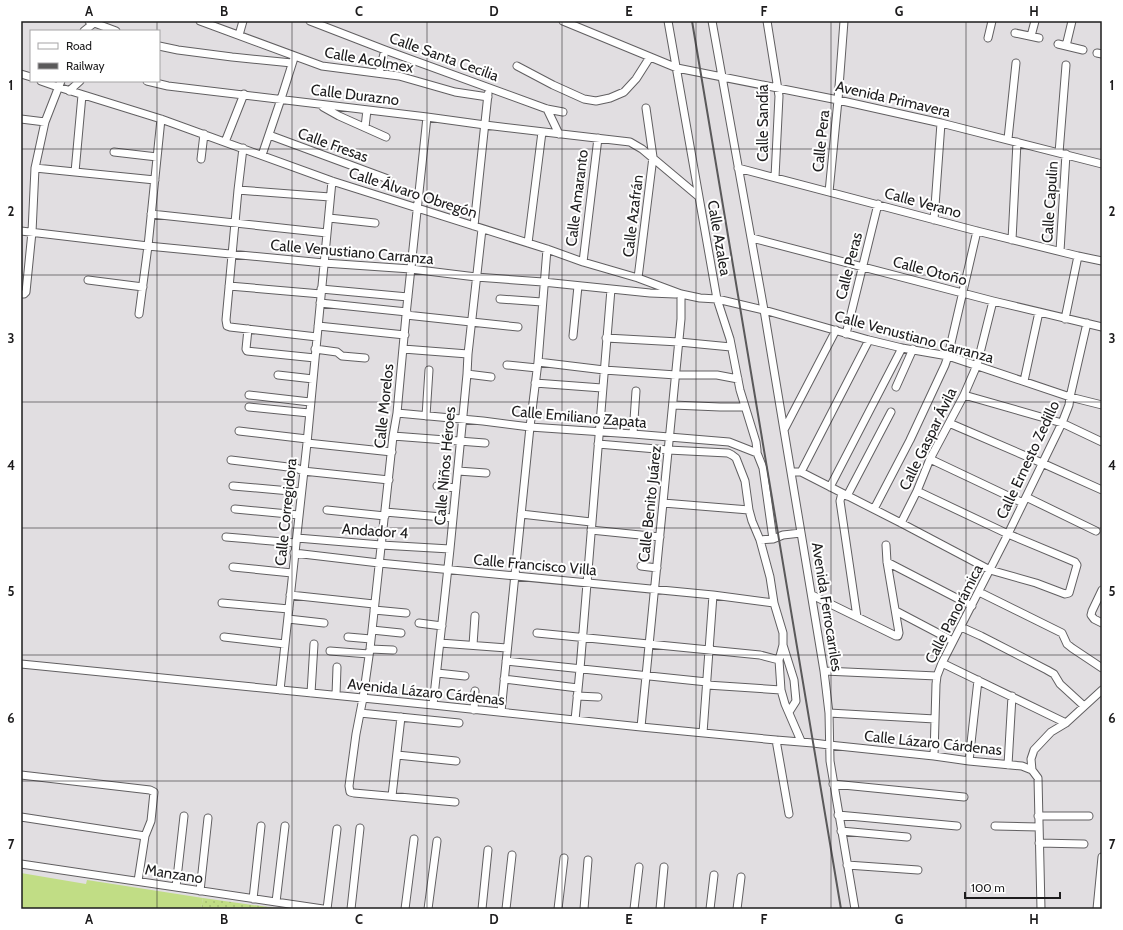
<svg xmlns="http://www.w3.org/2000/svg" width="1123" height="930" font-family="Cabin,sans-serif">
	<defs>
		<pattern id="grass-dots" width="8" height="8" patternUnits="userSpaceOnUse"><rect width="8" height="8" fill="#c1dd85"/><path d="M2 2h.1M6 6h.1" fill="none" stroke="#a5bd72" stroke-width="1.8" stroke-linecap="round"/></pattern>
	</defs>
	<rect width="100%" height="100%" fill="#e1dee1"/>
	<path fill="url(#grass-dots)" d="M 203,898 L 282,909 L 201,909 Z"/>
	<path fill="#c1dd85" d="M 21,873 L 86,884 L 87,880 L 203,898 L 201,909 L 21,909 Z"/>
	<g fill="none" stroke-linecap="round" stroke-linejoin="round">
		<defs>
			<path id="minor" d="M 89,21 L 116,31
				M 200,21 L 322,66 L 399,76 L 455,92 L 488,97
				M 310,21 L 385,50 L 547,109 L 563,112
				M 563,21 L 677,68 L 838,100 L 941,123 L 1102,164
				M 668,21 L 717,299 L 730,339 L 740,390 L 756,442 L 757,450 L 757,453 L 763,468 L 773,539
				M 712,21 L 764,310 L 824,671 L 829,713 L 830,761 L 855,909
				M 767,21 L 779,96 L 775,177
				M 84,31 L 94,23 L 95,21
				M 1015,33 L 1039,38
				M 239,35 L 243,21
				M 1031,36 L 1035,21
				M 988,38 L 992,21
				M 1058,44 L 1083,50
				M 159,46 L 178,50 L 232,57 L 292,63
				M 1066,46 L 1072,21
				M 1097,53 L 1102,54
				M 517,66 L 553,85 L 584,99 L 596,101 L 610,98 L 624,92 L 636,79 L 650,57
				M 379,73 L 385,50
				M 21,74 L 31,77
				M 41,81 L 58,87 L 161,119 L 332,181 L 547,249 L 583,262 L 638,278 L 681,294 L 700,298 L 717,299 L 764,310 L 869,340 L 902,348 L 948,356 L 1070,397 L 1102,405
				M 147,81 L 168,86 L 427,117 L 485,125 L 630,142 L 642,149 L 698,196
				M 69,91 L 80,81
				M 323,107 L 339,116 L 386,137
				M 547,109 L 559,134
				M 427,117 L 406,315 L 397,413 L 393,436 L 370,649 L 363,698 L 356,734 L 349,786 L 350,792 L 354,793 L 455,802
				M 21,119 L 45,122
				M 365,127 L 367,110
				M 269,135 L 388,179
				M 1008,139 L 1016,63
				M 225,142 L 244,94
				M 243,148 L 238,190 L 226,320 L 227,326 L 230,327 L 317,337
				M 114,152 L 157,157
				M 1059,153 L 1066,65
				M 262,155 L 281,99 L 294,58
				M 201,159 L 204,134
				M 35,168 L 155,180
				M 738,168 L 977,231 L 1078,256 L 1102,261
				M 75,172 L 82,95
				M 238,190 L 330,197
				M 829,192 L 838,100 L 844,21
				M 151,214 L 327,233
				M 329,218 L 375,223
				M 934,220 L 941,123
				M 474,226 L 488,94
				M 21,231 L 148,246 L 324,263 L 411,269 L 476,277 L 543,282 L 650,293 L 675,294
				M 752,238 L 993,301 L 1102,327
				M 1012,240 L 1017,142
				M 528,243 L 542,132
				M 1060,251 L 1066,154
				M 583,262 L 598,138
				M 638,278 L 653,157 L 646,108
				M 88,280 L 143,287
				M 229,286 L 321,294
				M 321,289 L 408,297
				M 21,294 L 24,294 L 26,292 L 32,232 L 35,168 L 45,122 L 61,81
				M 500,299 L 542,302
				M 320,303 L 407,312
				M 139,314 L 148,246 L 161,119
				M 406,315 L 518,327
				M 1065,319 L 1078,256
				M 318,326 L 405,335
				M 248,329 L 246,349 L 247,351 L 315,358
				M 846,334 L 878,204
				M 573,336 L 578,286
				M 606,338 L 679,342 L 731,347
				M 315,349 L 337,352 L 342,356 L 365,358
				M 403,349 L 468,354
				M 538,362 L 604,370 L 676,375 L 717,375 L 738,379
				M 507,365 L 537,368
				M 467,374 L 491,377
				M 278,375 L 313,379
				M 1024,381 L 1039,312
				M 535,383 L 602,388
				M 896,387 L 913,349
				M 249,395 L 310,402
				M 964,395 L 1062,423 L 1102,442
				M 673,405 L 720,407 L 745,407
				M 249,407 L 309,413
				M 397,413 L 483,421 L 530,427 L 633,434 L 729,442 L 757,453
				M 426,416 L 429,370
				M 949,423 L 1042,463 L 1102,490
				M 784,430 L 836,330
				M 239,431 L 307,439
				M 633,434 L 636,391
				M 393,436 L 485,443
				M 307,443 L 392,452
				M 598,444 L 668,450 L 728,453 L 732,455 L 736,458 L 745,481 L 749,510 L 752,521 L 760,540 L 770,577 L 774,603 L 783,633 L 783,645 L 779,660 L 781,690 L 785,704 L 801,741
				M 930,459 L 1023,503
				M 231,460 L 296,468 L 303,471 L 389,480
				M 458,471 L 486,473
				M 791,472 L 801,472 L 901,523 L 990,570 L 1036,583 L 1065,594 L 1069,593 L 1077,565 L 1075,562 L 1008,534 L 917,491
				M 801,472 L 869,340
				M 233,486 L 301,492
				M 437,486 L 456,488
				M 830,487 L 902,348
				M 842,493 L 840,501 L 857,617
				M 847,496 L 891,412
				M 1026,497 L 1096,531
				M 663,503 L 749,510
				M 235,509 L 299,515
				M 874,509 L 910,440 L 945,365 L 948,356 L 977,231
				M 327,510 L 385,516
				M 385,512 L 453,518
				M 521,514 L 591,522
				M 901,523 L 917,491 L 930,459 L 964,395 L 977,365 L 993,301
				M 591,530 L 660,537
				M 226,537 L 296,543
				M 297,538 L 381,545 L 450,549
				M 760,540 L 773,539 L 783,535 L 801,533
				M 294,553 L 379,563 L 713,595 L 774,603
				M 887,562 L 972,606
				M 641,566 L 657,568
				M 233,567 L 292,573
				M 1102,590 L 1092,611 L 1091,615 L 1094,619 L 1102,623
				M 979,592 L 1062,633 L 1067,644 L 1072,648 L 1102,668
				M 290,595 L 374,604
				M 812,595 L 896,636 L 898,636 L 899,633 L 887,562 L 886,545
				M 222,603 L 289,609
				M 374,610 L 406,613
				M 896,611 L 953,641
				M 288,619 L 324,623
				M 419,623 L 442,626
				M 961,627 L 981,636 L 1047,670 L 1054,674 L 1060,684 L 1084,706
				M 372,630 L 401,633
				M 537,633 L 760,655 L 779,660
				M 224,637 L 285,644
				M 348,637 L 371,639
				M 440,643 L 507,648
				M 473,645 L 475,616
				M 783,645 L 794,680 L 796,701 L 789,712
				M 370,649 L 393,650
				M 330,651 L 369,654
				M 506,661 L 707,682
				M 942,663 L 1066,723
				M 21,664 L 433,705 L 641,727 L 776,740 L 813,743 L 829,745 L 934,756 L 969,761 L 1022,766 L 1032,770
				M 824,671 L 937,676
				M 437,673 L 465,676
				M 504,679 L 578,688
				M 707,685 L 781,690
				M 280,690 L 307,443 L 332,181
				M 311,693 L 314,644
				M 336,695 L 337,667
				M 577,696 L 598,697
				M 433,705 L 450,549 L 467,374 L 468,354 L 482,229
				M 474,710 L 475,691
				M 501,712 L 530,427 L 538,362 L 547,249
				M 360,713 L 459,723
				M 829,713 L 935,719
				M 575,720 L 580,669 L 611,289
				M 641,727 L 681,319 L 681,294
				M 703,733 L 713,595
				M 776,740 L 789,814
				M 397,755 L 456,761
				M 934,756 L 936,684 L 937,676 L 942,663 L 1008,534 L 1062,423 L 1069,405 L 1070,397 L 1087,323
				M 969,761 L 978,680
				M 1008,765 L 1012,696
				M 21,775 L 150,790 L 154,792 L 151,821 L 145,836 L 138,881
				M 833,784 L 964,797
				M 392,796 L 401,717
				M 838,815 L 957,826
				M 1038,816 L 1089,816
				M 21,817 L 145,836
				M 995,826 L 1039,827
				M 841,831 L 907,837
				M 1039,843 L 1084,844
				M 21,864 L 323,909
				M 847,865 L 918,870
				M 176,887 L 184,816
				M 200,891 L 208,818
				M 253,899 L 261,826
				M 276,902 L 285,826
				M 327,909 L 337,829
				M 351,909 L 360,828
				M 405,909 L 414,839
				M 428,909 L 437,841
				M 482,909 L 488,850
				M 506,909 L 512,855
				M 558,909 L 564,858
				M 584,909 L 588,860
				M 634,909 L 639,867
				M 660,909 L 664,867
				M 710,909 L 714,875
				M 737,909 L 741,877
				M 1041,909 L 1038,778 L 1032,770 L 1031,759 L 1034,750 L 1051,732 L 1066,723 L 1102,690
				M 1097,909 L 1102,857"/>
		</defs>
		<use href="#minor" stroke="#615f61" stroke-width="9"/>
		<use href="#minor" stroke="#fff" stroke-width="7"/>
		<path stroke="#5a595a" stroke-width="2" d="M 692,21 L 841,909"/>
	</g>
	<path fill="none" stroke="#1d1c1d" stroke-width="1" stroke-opacity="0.55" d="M 157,21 L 157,31M 292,21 L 292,909M 427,21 L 427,909M 562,21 L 562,909M 696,21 L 696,909M 831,21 L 831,909M 966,21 L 966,909M 157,81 L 157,909M 21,149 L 1102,149M 21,275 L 1102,275M 21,402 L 1102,402M 21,528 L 1102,528M 21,655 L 1102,655M 21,781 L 1102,781"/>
	<g text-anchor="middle" stroke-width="4" stroke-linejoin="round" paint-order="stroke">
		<g font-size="15" fill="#1d1c1d" stroke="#fff">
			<text transform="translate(444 57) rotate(20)" y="5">Calle Santa Cecilia</text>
			<text transform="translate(369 60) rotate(10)" y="5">Calle Acolmex</text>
			<text transform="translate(355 95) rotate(7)" y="5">Calle Durazno</text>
			<text transform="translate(893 99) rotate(13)" y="5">Avenida Primavera</text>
			<text transform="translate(763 123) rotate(-90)" y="5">Calle Sandía</text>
			<text transform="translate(821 141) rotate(-84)" y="5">Calle Pera</text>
			<text transform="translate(333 145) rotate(20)" y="5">Calle Fresas</text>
			<text transform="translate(413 193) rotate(18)" y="5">Calle Álvaro Obregón</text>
			<text transform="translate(577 198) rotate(-83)" y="5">Calle Amaranto</text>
			<text transform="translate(1050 202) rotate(-86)" y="5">Calle Capulin</text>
			<text transform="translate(923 203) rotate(15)" y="5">Calle Verano</text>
			<text transform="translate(633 216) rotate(-83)" y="5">Calle Azafrán</text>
			<text transform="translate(719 238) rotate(80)" y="5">Calle Azalea</text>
			<text transform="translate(352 252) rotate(5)" y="5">Calle Venustiano Carranza</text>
			<text transform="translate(849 266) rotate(-76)" y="5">Calle Peras</text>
			<text transform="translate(930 271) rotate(15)" y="5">Calle Otoño</text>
			<text transform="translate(914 337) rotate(15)" y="5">Calle Venustiano Carranza</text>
			<text transform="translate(384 406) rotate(-84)" y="5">Calle Morelos</text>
			<text transform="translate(579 417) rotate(5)" y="5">Calle Emiliano Zapata</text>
			<text transform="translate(928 439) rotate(-64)" y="5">Calle Gaspar Ávila</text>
			<text transform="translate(1028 460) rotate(-65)" y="5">Calle Ernesto Zedillo</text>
			<text transform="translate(445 466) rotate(-85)" y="5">Calle Niños Héroes</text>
			<text transform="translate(650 504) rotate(-84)" y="5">Calle Benito Juárez</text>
			<text transform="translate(286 512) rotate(-84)" y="5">Calle Corregidora</text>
			<text transform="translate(375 531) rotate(4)" y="5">Andador 4</text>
			<text transform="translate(535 565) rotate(5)" y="5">Calle Francisco Villa</text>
			<text transform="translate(827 607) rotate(81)" y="5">Avenida Ferrocarriles</text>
			<text transform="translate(954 614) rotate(-63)" y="5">Calle Panorámica</text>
			<text transform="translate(426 692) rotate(6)" y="5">Avenida Lázaro Cárdenas</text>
			<text transform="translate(933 743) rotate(6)" y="5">Calle Lázaro Cárdenas</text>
			<text transform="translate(174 874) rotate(9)" y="5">Manzano</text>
		</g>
	</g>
	<rect width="1123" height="930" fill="none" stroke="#ffffff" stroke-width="44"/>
	<rect x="30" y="30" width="130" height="52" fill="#ffffff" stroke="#a5a4a5"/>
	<rect x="38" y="43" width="20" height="6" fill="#ffffff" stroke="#a5a4a5"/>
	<text x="66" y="50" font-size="12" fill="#1d1c1d">Road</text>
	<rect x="38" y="63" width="20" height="6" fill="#5a595a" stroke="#a5a4a5"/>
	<text x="66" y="70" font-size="12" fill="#1d1c1d">Railway</text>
	<path d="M965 892v6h95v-6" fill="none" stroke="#1d1c1d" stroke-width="2"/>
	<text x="971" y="892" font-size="12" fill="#1d1c1d" stroke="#ffffff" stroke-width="3" paint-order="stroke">100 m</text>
	<rect x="22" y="22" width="1079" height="886" fill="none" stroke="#1d1c1d" stroke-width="1.5"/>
	<g font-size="13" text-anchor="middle" font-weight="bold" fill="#1d1c1d">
		<text x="89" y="16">A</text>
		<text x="224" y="16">B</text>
		<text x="359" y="16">C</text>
		<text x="494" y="16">D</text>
		<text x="629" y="16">E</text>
		<text x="764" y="16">F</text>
		<text x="899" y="16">G</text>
		<text x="1034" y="16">H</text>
		<text x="11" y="90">1</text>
		<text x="1112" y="90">1</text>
		<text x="11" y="216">2</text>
		<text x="1112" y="216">2</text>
		<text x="11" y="343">3</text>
		<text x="1112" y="343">3</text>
		<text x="11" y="470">4</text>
		<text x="1112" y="470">4</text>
		<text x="11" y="596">5</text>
		<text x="1112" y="596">5</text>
		<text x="11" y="723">6</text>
		<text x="1112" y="723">6</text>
		<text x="11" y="849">7</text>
		<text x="1112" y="849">7</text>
		<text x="89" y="924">A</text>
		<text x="224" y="924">B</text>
		<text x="359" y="924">C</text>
		<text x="494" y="924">D</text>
		<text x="629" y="924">E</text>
		<text x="764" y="924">F</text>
		<text x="899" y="924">G</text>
		<text x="1034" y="924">H</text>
	</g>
</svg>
